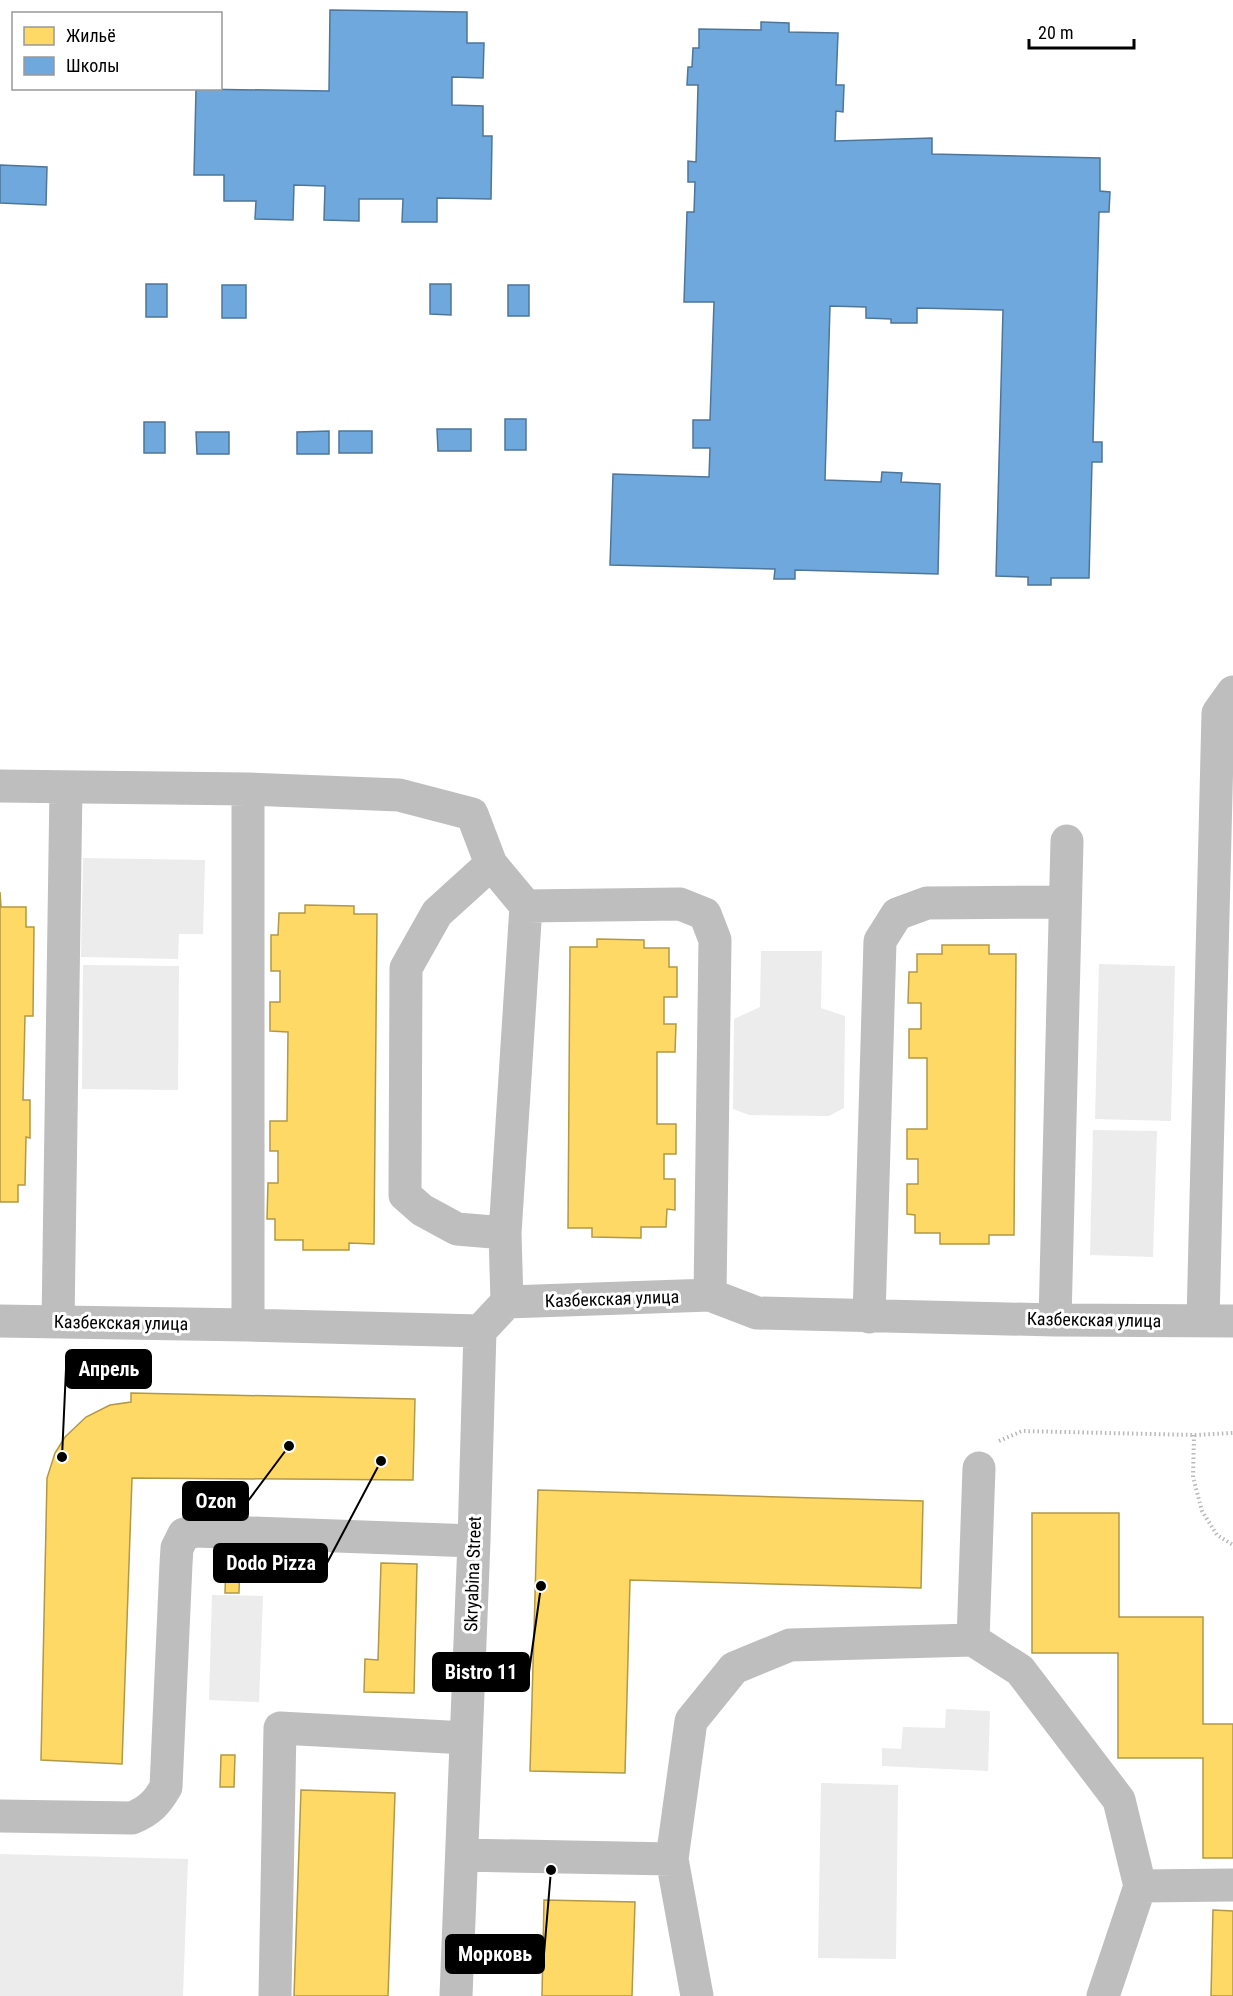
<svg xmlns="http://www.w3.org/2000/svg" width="1233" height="1996" font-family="'Roboto Condensed',sans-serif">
	<rect width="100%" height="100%" fill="#fff"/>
	<path fill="#ececec" d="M 83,858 L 205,860 L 203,934 L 179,934 L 178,959 L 81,957 Z
		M 761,951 L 822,951 L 821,1008 L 845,1016 L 844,1108 L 829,1116 L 749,1115 L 733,1109 L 734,1019 L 760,1007 Z
		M 1099,964 L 1175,966 L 1171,1121 L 1095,1119 Z
		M 83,965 L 179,966 L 178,1090 L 82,1089 Z
		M 1093,1130 L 1157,1131 L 1153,1257 L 1090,1255 Z
		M 212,1595 L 263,1596 L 259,1702 L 209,1700 Z
		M 946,1709 L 990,1711 L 988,1771 L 882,1766 L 882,1748 L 901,1749 L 903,1727 L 945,1728 Z
		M 821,1783 L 898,1785 L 896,1959 L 818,1958 Z
		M 0,1854 L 188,1859 L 183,1996 L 0,1996 Z"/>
	<path fill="#ffd966" stroke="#b29847" stroke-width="1.5" d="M 0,892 L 1,907 L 26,907 L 26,927 L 34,927 L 33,1016 L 25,1016 L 23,1100 L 30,1100 L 30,1138 L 26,1137 L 25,1185 L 18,1185 L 18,1202 L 0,1202 Z
		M 305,905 L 354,906 L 354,914 L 377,914 L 374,1244 L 349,1243 L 349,1250 L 303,1250 L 303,1240 L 275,1240 L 275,1219 L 267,1219 L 268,1183 L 278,1183 L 278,1151 L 270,1151 L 270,1121 L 287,1121 L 288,1032 L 270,1031 L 270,1002 L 280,1002 L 280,971 L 271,971 L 271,935 L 278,935 L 279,913 L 305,913 Z
		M 597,939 L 644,940 L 644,948 L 669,948 L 669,967 L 677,967 L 677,997 L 664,997 L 664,1024 L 676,1024 L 675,1052 L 657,1052 L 657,1124 L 676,1124 L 676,1154 L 664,1154 L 664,1179 L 675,1179 L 675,1210 L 667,1209 L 666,1227 L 641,1227 L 641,1238 L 592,1237 L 592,1228 L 568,1228 L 570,947 L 597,947 Z
		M 942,945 L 989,945 L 989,954 L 1016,954 L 1014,1235 L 989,1235 L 989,1244 L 940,1244 L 940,1233 L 915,1233 L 915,1215 L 907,1214 L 907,1184 L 918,1184 L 918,1159 L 907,1159 L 907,1129 L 927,1129 L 927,1058 L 909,1058 L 909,1029 L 921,1029 L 921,1003 L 908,1003 L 909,972 L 917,972 L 917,954 L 942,954 Z
		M 131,1393 L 415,1399 L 413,1480 L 132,1478 L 122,1764 L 41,1760 L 47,1478 L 55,1453 L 65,1437 L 86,1417 L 110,1405 L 131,1402 Z
		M 538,1490 L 923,1501 L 921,1588 L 630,1580 L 625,1773 L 530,1771 Z
		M 1032,1513 L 1119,1513 L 1119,1617 L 1203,1617 L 1203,1724 L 1233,1724 L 1233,1858 L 1203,1858 L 1203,1758 L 1118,1758 L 1118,1653 L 1032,1653 Z
		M 226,1559 L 240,1560 L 239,1593 L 225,1593 Z
		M 381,1563 L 417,1564 L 414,1693 L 364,1692 L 365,1659 L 378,1660 Z
		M 221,1755 L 235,1755 L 234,1787 L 220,1787 Z
		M 301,1790 L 395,1793 L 388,1996 L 294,1996 Z
		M 544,1900 L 635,1902 L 632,1996 L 542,1996 Z
		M 1213,1910 L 1233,1911 L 1233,1996 L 1211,1996 Z"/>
	<path fill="#6fa8dc" stroke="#4e769a" stroke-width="1.5" d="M 330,10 L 467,12 L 467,43 L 484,43 L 483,78 L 452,77 L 452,105 L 483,106 L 483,136 L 492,136 L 491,199 L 437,198 L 437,222 L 402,222 L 403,199 L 359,199 L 359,221 L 324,220 L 325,186 L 294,185 L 293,220 L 255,219 L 256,201 L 224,201 L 224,175 L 194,175 L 196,89 L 329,91 Z
		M 761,22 L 789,23 L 789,32 L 838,33 L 836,85 L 844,85 L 843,112 L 836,111 L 835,141 L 932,138 L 932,154 L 1100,158 L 1100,191 L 1110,192 L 1109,212 L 1099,212 L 1093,442 L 1102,442 L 1102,462 L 1092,462 L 1089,578 L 1051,578 L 1051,585 L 1028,585 L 1028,577 L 996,576 L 1003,310 L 917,308 L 917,323 L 891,323 L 891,319 L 866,318 L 866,307 L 830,306 L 825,480 L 881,482 L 882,472 L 902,473 L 901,482 L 940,484 L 938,574 L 795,570 L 795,579 L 774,579 L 775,569 L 610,565 L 613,474 L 709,477 L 710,448 L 693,448 L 693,420 L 710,420 L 714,302 L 684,302 L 687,212 L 694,212 L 695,182 L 688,182 L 688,161 L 696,162 L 698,85 L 687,85 L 688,67 L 692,67 L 693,48 L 699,48 L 699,29 L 761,30 Z
		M 0,165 L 47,167 L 46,205 L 0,203 Z
		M 146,284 L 167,284 L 167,317 L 146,317 Z
		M 430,284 L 451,284 L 451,315 L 430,314 Z
		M 222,285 L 246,285 L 246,318 L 222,318 Z
		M 508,285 L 529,285 L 529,316 L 508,316 Z
		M 505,419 L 526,419 L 526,450 L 505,450 Z
		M 144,422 L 165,422 L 165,453 L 144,453 Z
		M 437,429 L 471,429 L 471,451 L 438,451 Z
		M 329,431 L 329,454 L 297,454 L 297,432 Z
		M 339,431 L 372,431 L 372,453 L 339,453 Z
		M 196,432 L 229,432 L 229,454 L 197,454 Z"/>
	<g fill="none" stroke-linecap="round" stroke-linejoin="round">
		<path stroke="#b9b9b9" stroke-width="4" stroke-dasharray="1.5 3" stroke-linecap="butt" d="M 1194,1435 L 1193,1477 L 1202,1511 L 1217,1535 L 1233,1545
			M 999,1441 L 1022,1431 L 1194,1435 L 1233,1433"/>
		<path stroke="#bebebe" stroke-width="33" d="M 0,786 L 248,789 L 399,795 L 472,814 L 491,864 L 526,906 L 505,1233 L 507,1302
			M 248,789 L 248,1325
			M 491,864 L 437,913 L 406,968 L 405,1195 L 422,1210 L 457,1229 L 505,1233
			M 526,906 L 680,904 L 705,914 L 715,940 L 710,1295
			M 869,1317 L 880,941 L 897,914 L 927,903 L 1064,902
			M 1055,1320 L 1067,841
			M 0,1321 L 248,1325 L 480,1331 L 507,1302 L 710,1295 L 757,1313 L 1055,1320 L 1233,1321
			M 1203,1321 L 1218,713 L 1233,692
			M 58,1322 L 66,787
			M 973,1640 L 979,1468
			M 0,1816 L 132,1818 C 149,1811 157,1803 166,1787 L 176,1564 L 177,1548 L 184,1534 L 196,1531 L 474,1541
			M 462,1855 L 672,1859
			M 1140,1886 L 1233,1885
			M 275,1996 L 280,1728 L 466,1738
			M 456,1996 L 474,1541 L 480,1331
			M 697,1996 L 672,1859 L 691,1721 L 734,1668 L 790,1645 L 973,1640 L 1020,1670 L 1119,1800 L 1140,1886 L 1103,1996"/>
	</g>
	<g text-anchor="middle" stroke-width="6" stroke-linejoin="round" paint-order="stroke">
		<g font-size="18" fill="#000" stroke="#fff">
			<text transform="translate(612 1299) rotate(-2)" y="6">Казбекская улица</text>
			<text transform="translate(1094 1320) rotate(1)" y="6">Казбекская улица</text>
			<text transform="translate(121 1323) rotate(1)" y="6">Казбекская улица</text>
			<text transform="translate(473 1574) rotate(-88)" y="6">Skryabina Street</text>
		</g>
	</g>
	<path fill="none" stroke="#000" stroke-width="2" d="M62 1457L66 1369M289 1446L248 1501M381 1461L327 1563M541 1586L529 1672M551 1870L544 1954"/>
	<g fill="#000" stroke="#fff" stroke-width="2">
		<circle cx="62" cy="1457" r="6"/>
		<circle cx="289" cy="1446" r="6"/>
		<circle cx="381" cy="1461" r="6"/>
		<circle cx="541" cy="1586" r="6"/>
		<circle cx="551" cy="1870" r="6"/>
	</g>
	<g fill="#000" stroke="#000" stroke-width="2">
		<rect x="66" y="1350" width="85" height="38" rx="6"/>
		<rect x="183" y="1482" width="65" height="38" rx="6"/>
		<rect x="214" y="1544" width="113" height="38" rx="6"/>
		<rect x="433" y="1653" width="96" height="38" rx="6"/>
		<rect x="446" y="1935" width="98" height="38" rx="6"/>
	</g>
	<g font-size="20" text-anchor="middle" font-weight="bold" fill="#fff">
		<text x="109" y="1376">Апрель</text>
		<text x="216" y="1508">Ozon</text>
		<text x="271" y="1570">Dodo Pizza</text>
		<text x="481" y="1679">Bistro 11</text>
		<text x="495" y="1961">Морковь</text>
	</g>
	<rect x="12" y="12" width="210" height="78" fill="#ffffff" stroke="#999999" stroke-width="1.5"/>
	<rect x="24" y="27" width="30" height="18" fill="#ffd966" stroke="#999999" stroke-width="1.5"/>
	<text x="66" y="42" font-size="18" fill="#000000">Жильё</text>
	<rect x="24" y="57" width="30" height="18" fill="#6fa8dc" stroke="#999999" stroke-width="1.5"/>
	<text x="66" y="72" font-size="18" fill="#000000">Школы</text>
	<path d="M1029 39v9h105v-9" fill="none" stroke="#000000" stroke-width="3"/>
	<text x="1038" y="39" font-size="18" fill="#000000" stroke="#ffffff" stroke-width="4.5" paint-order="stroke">20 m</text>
</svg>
